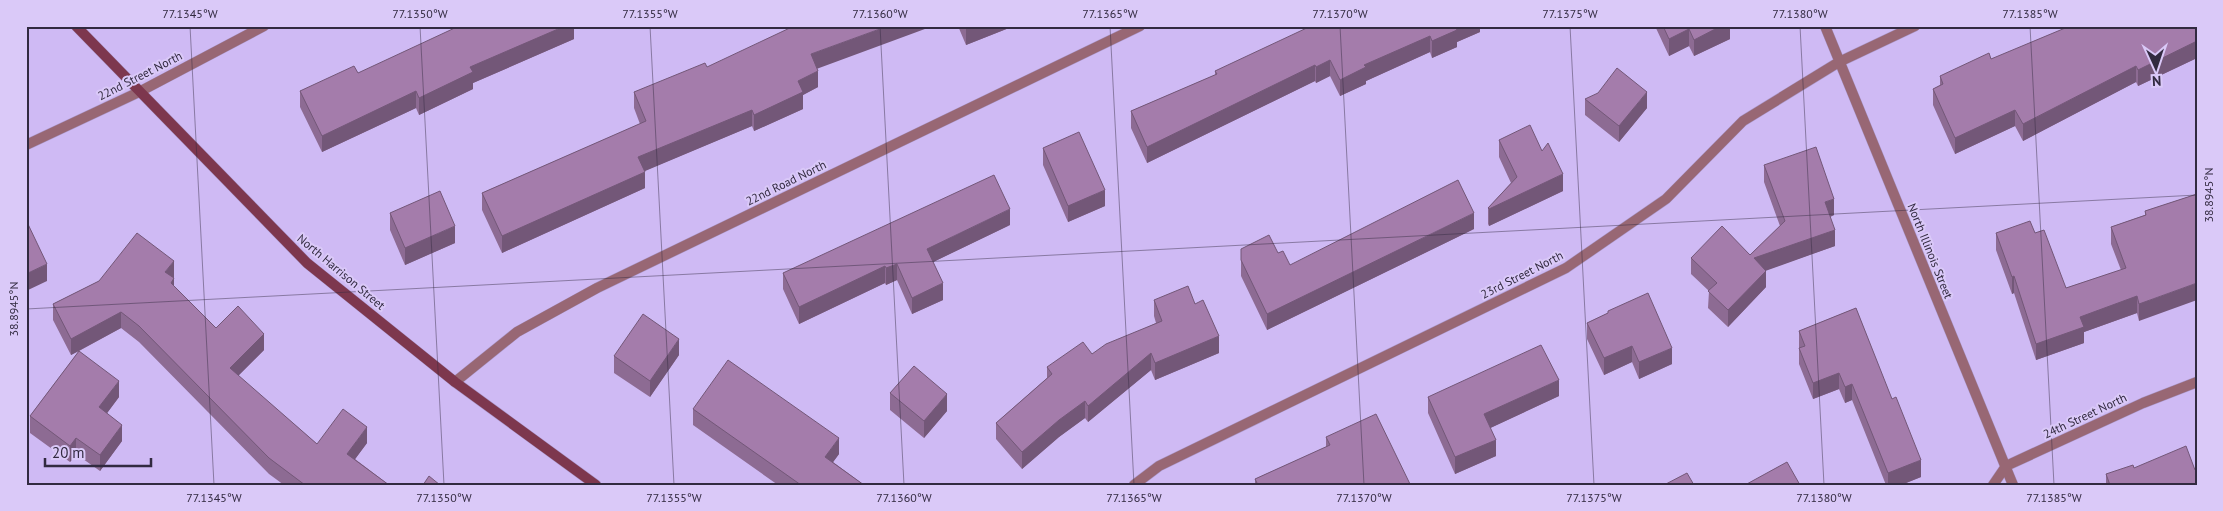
<svg xmlns="http://www.w3.org/2000/svg" width="2223" height="511" font-family="'PT Sans',sans-serif">
	<rect width="100%" height="100%" fill="#cfbaf4"/>
	<g fill="none" stroke-linecap="round" stroke-linejoin="round">
		<defs>
			<path id="street" d="M 1825,26 L 2013,485
				M 26,145 L 139,92 L 264,26
				M 455,382 L 517,332 L 597,288 L 1140,26
				M 1134,485 L 1159,466 L 1566,268 L 1666,199 L 1743,121 L 1839,62 L 1915,26
				M 1993,485 L 2006,466 L 2143,403 L 2197,382"/>
			<path id="secondary" d="M 76,26 L 307,263 L 455,382 L 596,485"/>
		</defs>
		<use href="#street" stroke="#ac9acc" stroke-width="11"/>
		<use href="#secondary" stroke="#ac9acc" stroke-width="11"/>
		<use href="#street" stroke="#986774" stroke-width="10"/>
		<use href="#secondary" stroke="#7d374e" stroke-width="10"/>
	</g>
	<path fill="#8d6b93" d="M 574,26 L 574,39 L 473,83 L 473,89 L 419,115 L 416,108 L 322,152 L 300,107 L 300,91 L 358,73 Z
		M 958,26 L 1014,26 L 966,45 Z
		M 1480,26 L 1480,32 L 1457,42 L 1457,47 L 1432,58 L 1430,52 L 1366,81 L 1366,84 L 1340,96 L 1330,76 L 1316,83 L 1315,81 L 1147,163 L 1131,128 L 1131,111 L 1215,75 L 1215,71 Z
		M 1655,26 L 1730,26 L 1730,39 L 1694,56 L 1689,46 L 1669,56 Z
		M 2197,26 L 2197,58 L 2138,86 L 2136,82 L 2023,141 L 2015,126 L 1955,154 L 1933,105 L 1933,89 L 1940,85 L 1940,76 L 1991,59 Z
		M 707,67 L 817,68 L 818,87 L 803,95 L 803,109 L 754,131 L 752,126 L 644,171 L 645,188 L 502,253 L 482,210 L 482,193 L 640,124 L 634,108 L 634,92 Z
		M 1585,99 L 1647,108 L 1619,142 L 1585,115 Z
		M 1499,140 L 1542,151 L 1563,191 L 1489,226 L 1488,224 L 1488,208 L 1511,183 L 1499,157 Z
		M 1043,148 L 1105,206 L 1068,222 L 1043,165 Z
		M 1764,165 L 1834,215 L 1830,217 L 1835,246 L 1766,270 L 1766,287 L 1728,327 L 1708,308 L 1709,291 L 1691,274 L 1691,258 L 1750,255 L 1780,226 L 1764,182 Z
		M 2197,194 L 2139,321 L 2137,313 L 2084,332 L 2084,343 L 2036,360 L 2014,293 L 2012,294 L 1996,250 L 1996,233 L 2035,233 L 2066,288 L 2121,270 L 2111,244 L 2111,227 L 2145,215 L 2145,211 Z
		M 390,213 L 455,243 L 405,265 L 390,230 Z
		M 1010,225 L 933,262 L 943,300 L 912,314 L 897,280 L 886,285 L 885,283 L 799,324 L 783,289 L 783,273 Z
		M 1474,229 L 1267,330 L 1241,276 L 1241,249 L 1278,253 L 1290,265 Z
		M 174,278 L 174,286 L 216,328 L 264,350 L 238,376 L 317,444 L 367,443 L 355,459 L 389,485 L 284,485 L 269,474 L 139,342 L 121,328 L 79,351 L 119,397 L 107,413 L 122,441 L 100,471 L 76,454 L 70,462 L 30,433 L 30,416 L 79,351 L 71,355 L 53,320 L 53,304 L 99,281 Z
		M 1154,300 L 1195,304 L 1219,353 L 1155,380 L 1151,370 L 1088,422 L 1085,418 L 1059,437 L 1022,469 L 996,439 L 996,423 L 1047,378 L 1047,367 L 1092,354 L 1156,323 L 1154,316 Z
		M 1856,308 L 1921,477 L 1901,485 L 1886,485 L 1852,400 L 1845,403 L 1839,389 L 1813,399 L 1799,364 L 1799,331 Z
		M 1608,311 L 1672,364 L 1639,379 L 1632,362 L 1604,375 L 1587,339 L 1587,323 L 1608,313 Z
		M 679,355 L 650,397 L 614,373 L 614,356 Z
		M 890,393 L 947,411 L 924,438 L 890,410 Z
		M 1559,396 L 1490,428 L 1496,456 L 1455,474 L 1428,413 L 1428,397 Z
		M 693,409 L 839,454 L 833,462 L 864,485 L 778,485 L 693,425 Z
		M 1326,437 L 1410,485 L 1255,485 L 1255,479 L 1326,447 Z
		M 2134,468 L 2195,470 L 2197,485 L 2106,485 L 2106,474 Z"/>
	<path fill="#735778" d="M 565,26 L 574,26 L 574,39 L 473,83 L 473,89 L 419,115 L 419,98 L 470,67 Z
		M 888,26 L 933,26 L 811,71 L 811,54 Z
		M 972,26 L 1014,26 L 966,45 L 966,29 Z
		M 1455,26 L 1480,26 L 1480,32 L 1457,42 L 1457,47 L 1432,58 L 1432,41 Z
		M 1721,26 L 1730,26 L 1730,39 L 1694,56 L 1694,40 Z
		M 1689,29 L 1689,46 L 1669,56 L 1669,39 Z
		M 1430,36 L 1430,52 L 1366,81 L 1366,84 L 1340,96 L 1340,80 L 1364,65 Z
		M 2197,41 L 2197,58 L 2138,86 L 2138,70 Z
		M 1330,60 L 1330,76 L 1316,83 L 1316,67 Z
		M 1315,65 L 1315,81 L 1147,163 L 1147,147 Z
		M 2136,66 L 2136,82 L 2023,141 L 2023,124 Z
		M 818,71 L 818,87 L 803,95 L 803,109 L 754,131 L 754,115 L 798,81 Z
		M 416,91 L 416,108 L 322,152 L 322,136 Z
		M 1647,92 L 1647,108 L 1619,142 L 1619,126 Z
		M 752,110 L 752,126 L 638,174 L 638,157 Z
		M 2015,110 L 2015,126 L 1955,154 L 1955,138 Z
		M 645,172 L 645,188 L 502,253 L 502,236 Z
		M 1563,174 L 1563,191 L 1489,226 L 1489,209 Z
		M 1105,190 L 1105,206 L 1068,222 L 1068,206 Z
		M 1834,199 L 1834,215 L 1825,219 L 1825,202 Z
		M 1010,209 L 1010,225 L 927,265 L 927,249 Z
		M 1474,213 L 1474,229 L 1267,330 L 1267,314 Z
		M 455,226 L 455,243 L 405,265 L 405,248 Z
		M 1835,230 L 1835,246 L 1754,275 L 1754,258 Z
		M 174,261 L 174,278 L 165,288 L 165,272 Z
		M 47,264 L 47,281 L 26,291 L 26,274 Z
		M 897,264 L 897,280 L 886,285 L 886,268 Z
		M 885,266 L 885,283 L 799,324 L 799,307 Z
		M 1766,271 L 1766,287 L 1728,327 L 1728,310 Z
		M 2014,276 L 2014,293 L 2012,294 L 2012,277 Z
		M 174,278 L 174,295 L 171,283 Z
		M 943,283 L 943,300 L 912,314 L 912,298 Z
		M 2197,283 L 2197,300 L 2139,321 L 2139,304 Z
		M 2137,296 L 2137,313 L 2084,332 L 2084,343 L 2036,360 L 2036,344 L 2080,317 Z
		M 121,312 L 121,328 L 71,355 L 71,339 Z
		M 264,334 L 264,350 L 230,384 L 230,368 Z
		M 1219,336 L 1219,353 L 1155,380 L 1155,363 Z
		M 679,339 L 679,355 L 650,397 L 650,381 Z
		M 1632,346 L 1632,362 L 1604,375 L 1604,358 Z
		M 1672,348 L 1672,364 L 1639,379 L 1639,362 Z
		M 1151,353 L 1151,370 L 1088,422 L 1088,406 Z
		M 1839,373 L 1839,389 L 1813,399 L 1813,383 Z
		M 1559,380 L 1559,396 L 1484,431 L 1484,414 Z
		M 119,381 L 119,397 L 99,424 L 99,407 Z
		M 1852,384 L 1852,400 L 1845,403 L 1845,387 Z
		M 947,394 L 947,411 L 924,438 L 924,421 Z
		M 1085,401 L 1085,418 L 1059,437 L 1022,469 L 1022,452 L 1059,420 Z
		M 122,425 L 122,441 L 100,471 L 100,455 Z
		M 367,427 L 367,443 L 347,470 L 347,454 Z
		M 76,438 L 76,454 L 70,462 L 70,446 Z
		M 839,438 L 839,454 L 825,473 L 825,457 Z
		M 1496,440 L 1496,456 L 1455,474 L 1455,457 Z
		M 1921,460 L 1921,477 L 1901,485 L 1888,485 L 1888,473 Z"/>
	<path fill="#a47cab" stroke="#735778" d="M 459,26 L 565,26 L 470,67 L 473,72 L 419,98 L 416,91 L 322,136 L 300,91 L 354,66 L 358,73 Z
		M 794,26 L 888,26 L 811,54 L 818,71 L 798,81 L 803,92 L 754,115 L 752,110 L 638,157 L 645,172 L 502,236 L 482,193 L 646,121 L 634,92 L 705,63 L 707,67 Z
		M 965,26 L 972,26 L 966,29 Z
		M 1311,26 L 1455,26 L 1457,30 L 1432,41 L 1430,36 L 1364,65 L 1366,67 L 1340,80 L 1330,60 L 1316,67 L 1315,65 L 1147,147 L 1131,111 L 1217,74 L 1215,71 Z
		M 1663,26 L 1721,26 L 1694,40 L 1689,29 L 1669,39 Z
		M 2070,26 L 2197,26 L 2197,41 L 2138,70 L 2136,66 L 2023,124 L 2015,110 L 1955,138 L 1933,89 L 1943,84 L 1940,76 L 1989,53 L 1991,59 Z
		M 1617,68 L 1647,92 L 1619,126 L 1585,99 L 1598,93 Z
		M 1530,125 L 1542,151 L 1548,143 L 1563,174 L 1489,209 L 1488,208 L 1517,177 L 1499,140 Z
		M 1079,132 L 1105,190 L 1068,206 L 1043,148 Z
		M 1816,147 L 1834,199 L 1825,202 L 1835,230 L 1754,258 L 1766,271 L 1728,310 L 1708,291 L 1717,283 L 1691,258 L 1722,226 L 1750,255 L 1785,221 L 1764,165 Z
		M 994,175 L 1010,209 L 927,249 L 943,283 L 912,298 L 897,264 L 886,268 L 885,266 L 799,307 L 783,273 Z
		M 1458,180 L 1474,213 L 1267,314 L 1241,260 L 1241,249 L 1269,235 L 1278,253 L 1283,251 L 1290,265 Z
		M 440,191 L 455,226 L 405,248 L 390,213 Z
		M 2197,194 L 2197,283 L 2139,304 L 2137,296 L 2080,317 L 2084,327 L 2036,344 L 2014,276 L 2012,277 L 1996,233 L 2030,221 L 2035,233 L 2044,230 L 2066,288 L 2126,268 L 2111,227 L 2146,215 L 2145,211 Z
		M 26,220 L 47,264 L 26,274 Z
		M 137,233 L 174,261 L 165,272 L 174,278 L 171,283 L 216,328 L 238,306 L 264,334 L 230,368 L 317,444 L 343,409 L 367,427 L 347,454 L 389,485 L 305,485 L 269,458 L 139,326 L 121,312 L 71,339 L 53,304 L 99,281 Z
		M 1188,286 L 1195,304 L 1203,300 L 1219,336 L 1155,363 L 1151,353 L 1088,406 L 1085,401 L 1059,420 L 1022,452 L 996,423 L 1052,374 L 1047,367 L 1083,342 L 1092,354 L 1106,344 L 1162,321 L 1154,300 Z
		M 1648,293 L 1672,348 L 1639,362 L 1632,346 L 1604,358 L 1587,323 L 1608,313 L 1608,311 Z
		M 1856,308 L 1892,399 L 1896,397 L 1921,460 L 1888,473 L 1852,384 L 1845,387 L 1839,373 L 1813,383 L 1799,348 L 1805,346 L 1799,331 Z
		M 643,314 L 679,339 L 650,381 L 614,356 Z
		M 1541,345 L 1559,380 L 1484,414 L 1496,440 L 1455,457 L 1428,397 Z
		M 79,351 L 119,381 L 99,407 L 122,425 L 100,455 L 76,438 L 70,446 L 30,416 Z
		M 728,360 L 839,438 L 825,457 L 864,485 L 801,485 L 693,409 Z
		M 914,366 L 947,394 L 924,421 L 890,393 Z
		M 1376,414 L 1410,484 L 1258,485 L 1255,479 L 1330,445 L 1326,437 Z
		M 2186,446 L 2195,470 L 2197,469 L 2197,485 L 2110,485 L 2106,474 L 2133,465 L 2134,468 Z
		M 1787,462 L 1800,485 L 1745,485 Z
		M 1687,473 L 1694,485 L 1664,485 Z
		M 429,476 L 440,485 L 423,485 Z"/>
	<path fill="none" stroke="#322a40" stroke-width="1" stroke-opacity="0.45" d="M 190,26 L 214,485M 420,26 L 444,485M 650,26 L 674,485M 880,26 L 904,485M 1110,26 L 1134,485M 1340,26 L 1364,485M 1570,26 L 1594,485M 1800,26 L 1824,485M 2030,26 L 2054,485M 26,309 L 2197,195"/>
	<g text-anchor="middle" stroke-width="4" stroke-linejoin="round" paint-order="stroke">
		<g font-size="12" fill="#322a40" stroke="#dac9f8">
			<text transform="translate(140 76) rotate(-27)" y="4">22nd Street North</text>
			<text transform="translate(786 183) rotate(-26)" y="4">22nd Road North</text>
			<text transform="translate(1930 251) rotate(68)" y="4">North Illinois Street</text>
			<text transform="translate(341 272) rotate(40)" y="4">North Harrison Street</text>
			<text transform="translate(1522 275) rotate(-27)" y="4">23rd Street North</text>
			<text transform="translate(2085 416) rotate(-25)" y="4">24th Street North</text>
		</g>
	</g>
	<rect width="2223" height="511" fill="none" stroke="#dac9f8" stroke-width="55"/>
	<g transform="translate(2156 68) rotate(177)" stroke="#dac9f8" stroke-width="4" paint-order="stroke">
	<path d="M0-4L9 19L0 12L-9 19Z" fill="#322a40"/>
	<text y="-8" font-size="14" font-weight="bold" text-anchor="middle" fill="#322a40">N</text>
	</g>
	<path d="M45 458v8h106v-8" fill="none" stroke="#322a40" stroke-width="2.5"/>
	<text x="52" y="458" font-size="15" fill="#322a40" stroke="#dac9f8" stroke-width="4" paint-order="stroke">20 m</text>
	<rect x="28" y="28" width="2168" height="456" fill="none" stroke="#322a40" stroke-width="2"/>
	<g font-size="12" text-anchor="middle" fill="#322a40">
		<text x="190" y="18">77.1345°W</text>
		<text x="420" y="18">77.1350°W</text>
		<text x="650" y="18">77.1355°W</text>
		<text x="880" y="18">77.1360°W</text>
		<text x="1110" y="18">77.1365°W</text>
		<text x="1340" y="18">77.1370°W</text>
		<text x="1570" y="18">77.1375°W</text>
		<text x="1800" y="18">77.1380°W</text>
		<text x="2030" y="18">77.1385°W</text>
		<text transform="translate(2209 195) rotate(-90)" y="4">38.8945°N</text>
		<text transform="translate(14 309) rotate(-90)" y="4">38.8945°N</text>
		<text x="214" y="502">77.1345°W</text>
		<text x="444" y="502">77.1350°W</text>
		<text x="674" y="502">77.1355°W</text>
		<text x="904" y="502">77.1360°W</text>
		<text x="1134" y="502">77.1365°W</text>
		<text x="1364" y="502">77.1370°W</text>
		<text x="1594" y="502">77.1375°W</text>
		<text x="1824" y="502">77.1380°W</text>
		<text x="2054" y="502">77.1385°W</text>
	</g>
</svg>
